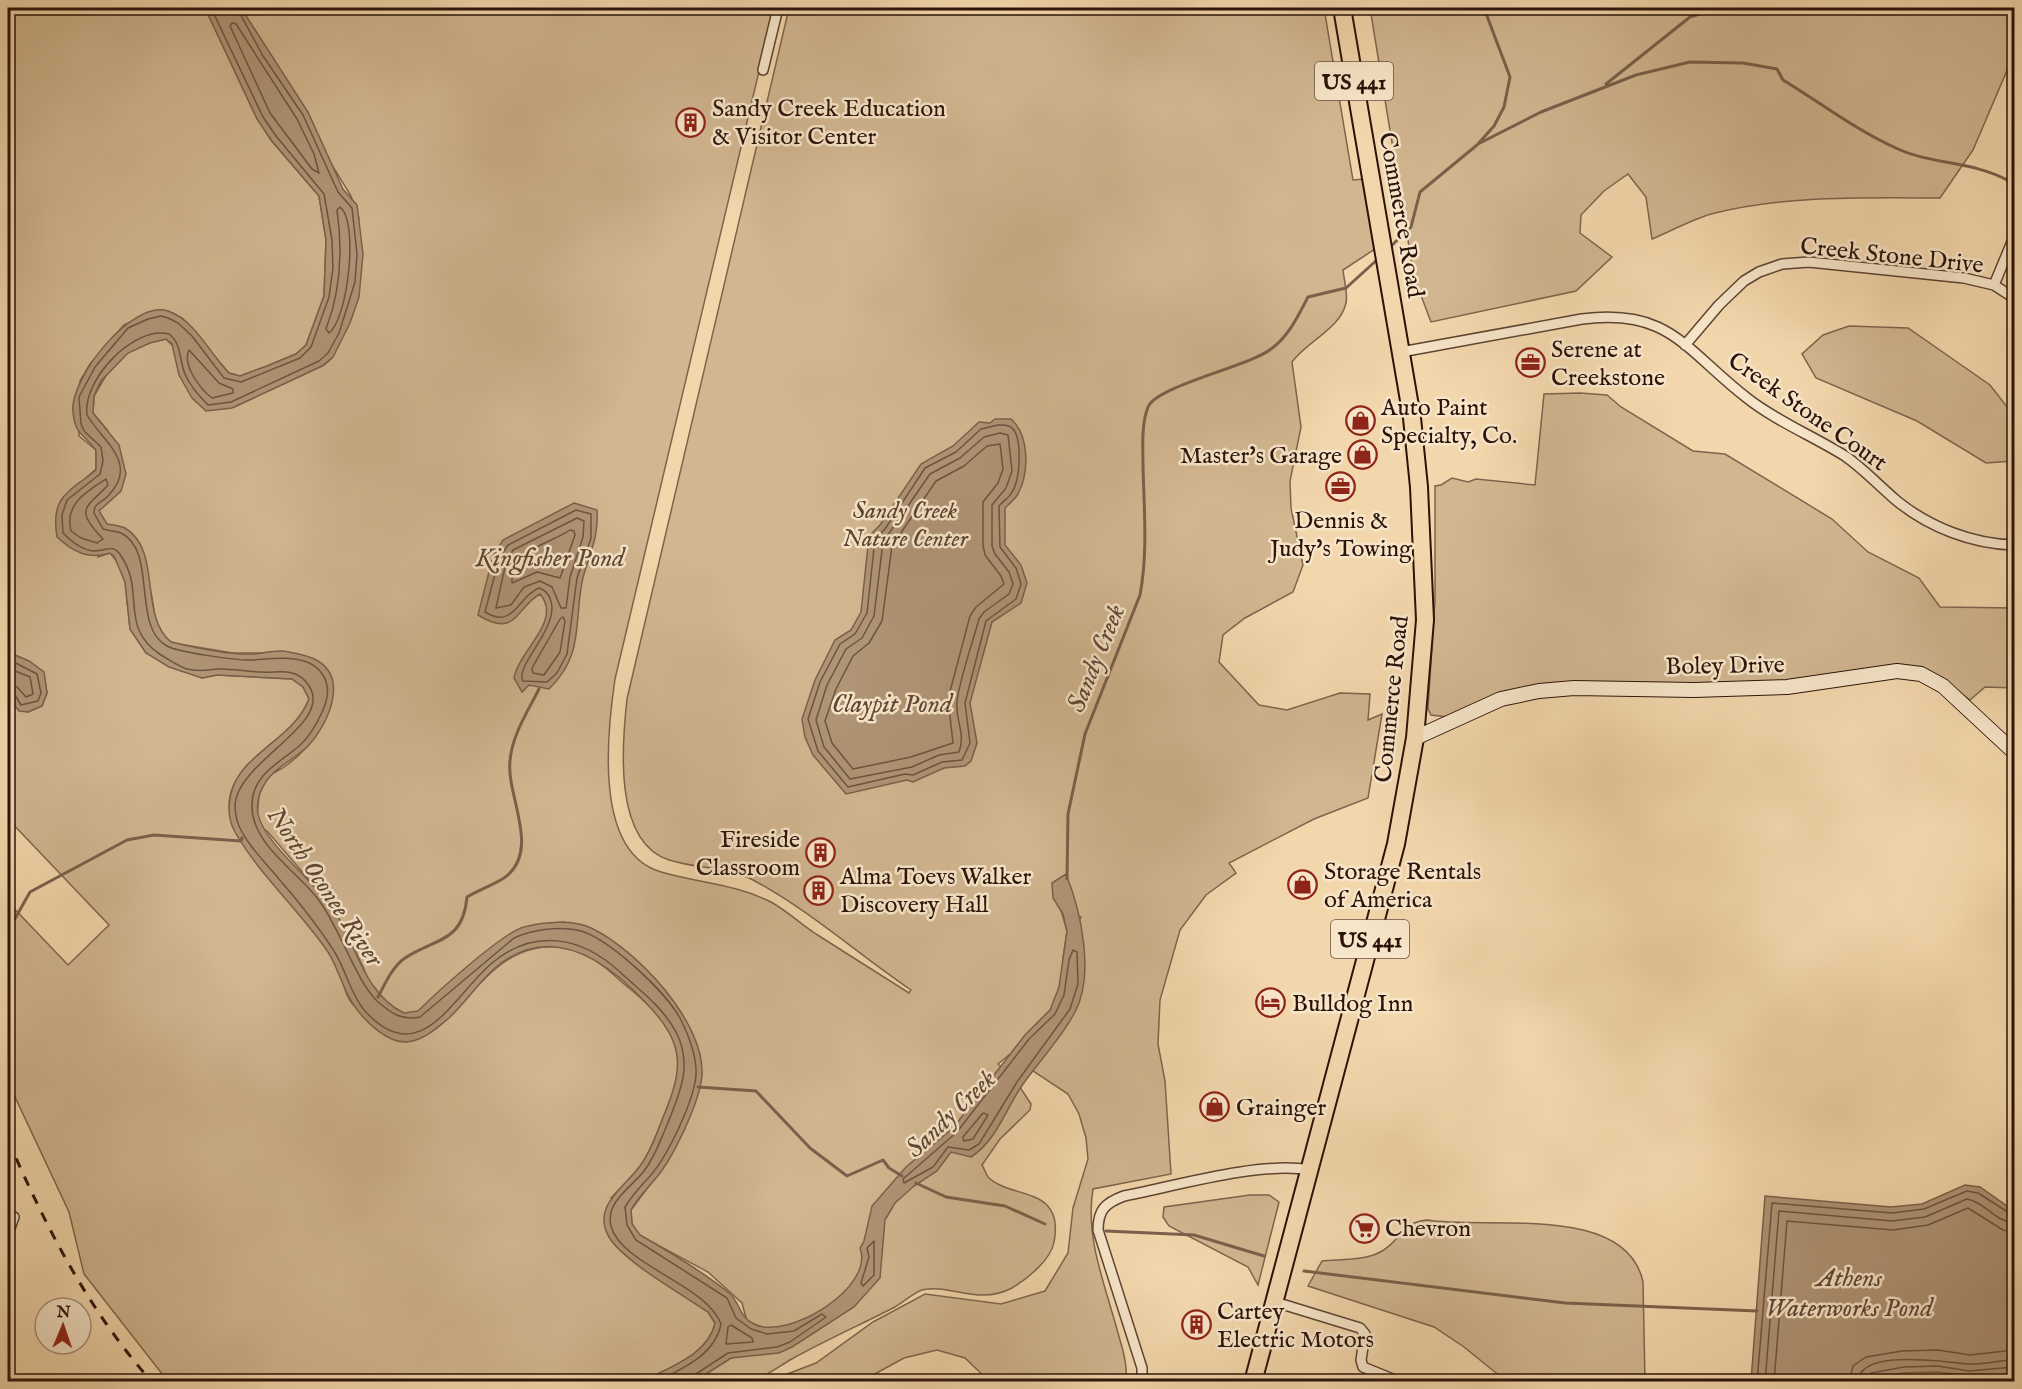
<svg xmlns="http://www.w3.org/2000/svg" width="2022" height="1389" font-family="'IM FELL English',serif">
	<rect width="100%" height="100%" fill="#f3d7ac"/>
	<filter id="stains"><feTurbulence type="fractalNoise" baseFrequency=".00333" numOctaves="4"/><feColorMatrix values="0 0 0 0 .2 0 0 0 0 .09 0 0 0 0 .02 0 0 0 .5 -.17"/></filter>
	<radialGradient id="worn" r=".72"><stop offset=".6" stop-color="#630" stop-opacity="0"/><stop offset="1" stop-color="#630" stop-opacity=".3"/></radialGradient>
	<path fill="#d1b690" stroke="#7e644d" stroke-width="1.5" fill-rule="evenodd" d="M 8,8 L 205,8 L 258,119 L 271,140 L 319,196 L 326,240 L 324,296 L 306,345 L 296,354 L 267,366 L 240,376 L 229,373 L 182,318 L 161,310 L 124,325 L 90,364 L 80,381 L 79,436 L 96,450 L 96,469 L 87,477 L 98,557 L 110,553 L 119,564 L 125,582 L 130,629 L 146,653 L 202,678 L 217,675 L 292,679 L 303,687 L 309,699 C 294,739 244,752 231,792 C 215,844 308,906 334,945 C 344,960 339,985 351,1002 C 360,1015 392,1032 406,1042 C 461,1027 478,962 533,949 C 565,941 592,954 615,976 C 631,991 649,1002 662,1020 C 689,1058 677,1084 661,1123 C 655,1138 649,1154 639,1168 C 631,1178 620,1188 611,1198 L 630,1258 L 708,1312 L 715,1323 L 733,1337 L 658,1381 L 157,1381 L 156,1380 L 163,1375 L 84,1274 L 69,1212 L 8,1082 L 8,902 L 68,965 L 109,925 L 8,819 L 8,697 L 14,706 L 28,712 L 42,706 L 47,693 L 45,683 L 8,652 Z
		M 236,8 L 774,8 L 615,679 C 607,733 593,852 661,872 C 699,883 735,884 771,902 C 787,911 801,924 816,934 C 847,954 878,973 909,993 L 911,990 C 858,954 809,910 753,880 C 726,866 697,869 669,860 C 613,842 622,744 627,699 L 789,8 L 1324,8 L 1353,180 L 1364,179 L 1375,249 L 1343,270 C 1344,280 1348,293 1346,303 C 1341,328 1306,342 1292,362 L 1301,427 L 1290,481 L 1291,508 L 1303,565 L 1293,592 L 1245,618 L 1223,635 L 1219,662 L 1259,705 L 1287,710 L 1340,693 L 1370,694 L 1368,720 L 1382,714 L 1368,798 L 1314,819 L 1229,863 L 1236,873 L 1206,895 L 1180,930 L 1160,1000 L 1158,1044 L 1165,1081 L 1171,1174 L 1093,1189 C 1085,1236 1104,1282 1116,1326 C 1121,1344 1128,1363 1126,1381 L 989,1381 L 965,1358 L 937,1350 L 904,1358 L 862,1381 L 769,1381 L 816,1363 L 873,1322 L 925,1294 L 1001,1304 L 1045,1291 L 1068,1253 L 1073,1208 L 1088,1159 L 1086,1138 L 1079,1114 L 1068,1094 L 1009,1055 L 998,1064 L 1014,1078 L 1031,1104 L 1030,1110 L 1000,1139 L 982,1165 C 984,1168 986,1174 988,1177 C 1011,1200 1065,1185 1054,1242 C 1051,1260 1027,1279 1012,1288 C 978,1306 949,1283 922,1290 C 913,1293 904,1302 895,1307 C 860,1325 824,1341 790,1360 C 778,1367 763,1379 750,1381 C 733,1385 712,1381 695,1381 L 753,1344 L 742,1303 L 708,1272 L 639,1235 L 632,1224 L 631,1210 L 652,1182 L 698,1092 L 702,1074 L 666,991 L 625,952 L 564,922 L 537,925 L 533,926 L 433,1007 L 396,1029 L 377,1022 L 364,969 L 343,925 L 328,902 L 268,832 L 256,824 L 261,778 C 291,769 327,734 327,701 L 264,653 L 233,653 L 185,645 L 171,642 L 163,635 L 156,622 L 151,592 L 103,523 L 86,506 L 108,431 L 93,413 L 94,396 L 122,348 L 166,339 L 234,407 L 324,365 L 332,358 L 359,218 L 351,196 ZM 1060,907 L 1081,917 L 1063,958 L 1067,931 Z
		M 1370,8 L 2014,8 L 2014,54 L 1973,150 L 1940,198 C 1864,198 1786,195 1711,214 C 1691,220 1671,231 1652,239 L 1646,197 L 1628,174 L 1604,191 L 1581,215 L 1580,233 L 1612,257 L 1576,291 L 1431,322 L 1414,277 Z
		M 1849,326 L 1908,328 L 1990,385 L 2008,408 L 2014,424 L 2013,461 L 1986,463 L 1917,421 L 1816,378 L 1802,354 L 1823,335 Z
		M 1580,393 L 1607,395 L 1621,407 L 1693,451 L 1725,454 L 1832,519 L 1868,552 L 1919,578 L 1940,607 L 2014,608 L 2014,688 L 1985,687 L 1970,700 L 1934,673 L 1758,684 L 1599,682 L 1448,717 L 1431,715 L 1428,709 L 1435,600 L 1435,486 L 1441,485 L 1452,478 L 1468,482 L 1476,479 L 1535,485 L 1544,394 Z
		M 1250,1195 L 1269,1195 L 1279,1202 L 1258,1285 L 1248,1267 L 1169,1226 L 1163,1217 L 1164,1207 Z
		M 1427,1220 C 1486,1230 1626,1202 1643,1282 L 1645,1381 L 1506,1381 L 1464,1347 L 1434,1327 L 1308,1286 L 1322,1261 C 1340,1259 1366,1261 1382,1251 C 1403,1239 1399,1223 1427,1220 Z"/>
	<path fill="#af9475" stroke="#7a604a" stroke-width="1.5" d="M 205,8 L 241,8 L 308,112 L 343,189 L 357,205 L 363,254 L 359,297 L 350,323 L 333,357 L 322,366 L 232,408 L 206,411 L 192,398 L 179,375 L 172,344 L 166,339 L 150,343 L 128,353 L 101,381 L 94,396 L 93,413 L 119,445 L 126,474 L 121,491 L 99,511 L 107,524 C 112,525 121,526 125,528 C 163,551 138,615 171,642 C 192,647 230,655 251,654 C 262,654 272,650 283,651 C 294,653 308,655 318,661 C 349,680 327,725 309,745 C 297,758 278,765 267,780 C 260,790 256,802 258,814 C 263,842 316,883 334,910 C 356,944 364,994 404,1013 L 418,1011 C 435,994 503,932 524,927 C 544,922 573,919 591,928 C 636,949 705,1022 702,1075 C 700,1102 673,1158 656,1178 C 647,1189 638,1197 631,1210 L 632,1224 L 640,1235 C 670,1252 702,1271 729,1293 C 740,1302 739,1317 754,1324 C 787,1341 875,1288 860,1248 L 864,1241 L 872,1206 L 906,1167 L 953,1128 L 1025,1035 L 1050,1010 L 1059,987 L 1067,931 L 1063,914 L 1053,898 L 1052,883 L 1066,874 C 1081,911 1095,975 1075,1012 C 1061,1039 1038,1062 1021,1087 C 1005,1111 996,1141 971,1157 L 951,1152 L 937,1171 L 914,1186 L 895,1203 L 885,1220 L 880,1278 L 854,1307 L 792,1347 L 779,1353 L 731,1358 L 695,1381 L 643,1381 C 669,1367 708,1355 715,1323 L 708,1312 C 683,1295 623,1261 609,1237 C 591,1206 625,1187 640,1166 C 650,1152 656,1136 662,1120 C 683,1070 687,1045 646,1003 C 606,960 550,921 495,968 C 478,983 466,1002 449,1018 C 437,1028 422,1042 405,1042 C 388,1042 369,1025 359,1012 C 344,995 340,971 328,952 C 300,911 258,873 235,832 C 228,820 228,806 231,793 C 241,753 294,739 309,699 L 303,687 L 292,679 L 217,675 L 202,678 L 169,667 L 146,653 L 130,629 L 125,582 L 114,556 L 110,553 C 89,560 73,552 57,537 C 50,496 69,492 96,470 L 96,450 C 84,434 75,435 73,412 C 69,379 132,299 168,311 C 195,320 210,354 229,373 L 240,376 L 267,366 L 296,354 L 306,345 L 324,296 L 326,240 L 319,196 L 271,140 L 257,119 Z
		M 995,419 L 1011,419 C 1030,436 1029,473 1018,494 C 1015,499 1009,504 1005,508 L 1005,545 L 1021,565 L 1027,583 L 1021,603 L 992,622 L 970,703 L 977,743 L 971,761 L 965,766 L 944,768 L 913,782 L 907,780 L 846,794 L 813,755 L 805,737 L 802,719 L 815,680 L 835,640 L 851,630 L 861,612 L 869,536 L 880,525 L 921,464 L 953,446 L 979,422 L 990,423 Z
		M 574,503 L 597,510 C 599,540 588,555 582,582 C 574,624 584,655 549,689 L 529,685 L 522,692 L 514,678 C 519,650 563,621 540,594 C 516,607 517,639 478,615 L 493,556 L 503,540 Z
		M 8,652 L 29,661 L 44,672 L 47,693 L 42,706 L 28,712 L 19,711 L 8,697 Z
		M 1965,1185 L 1980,1187 L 2014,1211 L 2014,1373 L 1983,1377 L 1937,1372 L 1904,1373 L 1872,1378 L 1868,1382 L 1751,1381 L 1765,1196 L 1891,1207 L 1922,1204 Z"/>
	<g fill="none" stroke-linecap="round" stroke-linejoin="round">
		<path stroke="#6d5440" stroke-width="1.5" d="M 211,8 L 263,117 L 276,136 L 324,194 L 332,240 L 333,268 L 329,297 L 311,347 L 300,358 L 241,382 L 224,378 L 192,336 L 178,323 L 168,318 L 161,316 L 148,319 L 128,328 L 95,367 L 79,397 L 81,424 L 84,431 L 101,447 L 103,461 L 100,474 L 67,500 L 62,515 L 63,533 C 71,541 83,551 95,551 C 107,551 113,543 121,556 C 146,592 118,627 161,655 C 170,660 178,666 187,669 C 199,672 206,670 217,669 C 232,668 247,672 262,672 C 271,673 282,670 292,673 C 298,674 306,680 309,686 C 334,724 239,760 235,804 C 235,811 236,819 239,826 C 248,846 266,863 279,879 C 299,902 318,926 334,951 C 346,970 350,993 364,1010 C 420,1073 453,996 492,963 C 535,927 582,937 620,972 C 640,991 662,1006 676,1032 C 693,1065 680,1093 667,1125 C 660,1141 655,1157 644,1171 C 631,1188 605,1202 611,1226 C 621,1265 706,1284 721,1324 C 715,1355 682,1369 656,1382
			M 237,8 L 263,56 L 303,115 L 338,192 L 352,208 L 357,254 L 355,282 L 339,333 L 328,353 L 319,361 L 231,402 L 208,405 C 198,395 190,386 185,374 C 179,360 182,344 169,334 C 133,325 82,381 87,415 C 102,441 140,463 108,496 C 102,503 94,502 94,513 L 103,529 C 109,531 116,531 121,533 C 158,551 131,627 167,646 C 177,652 239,661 252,660 C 273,659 309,652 323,675 C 330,687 328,698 323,710 C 317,724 310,737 298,747 C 279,763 252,775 252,805 C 251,844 297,871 318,899 C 339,926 356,981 377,1001 C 391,1013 401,1021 420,1017 L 514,938 C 531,930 558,926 577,930 C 607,936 665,991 680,1018 C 688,1034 697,1057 696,1075 C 694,1101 668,1155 651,1175 C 641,1186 633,1194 625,1207 L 627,1225 L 636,1240 L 727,1298 L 736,1318 L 751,1329 L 767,1334 L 794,1331 L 822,1314 L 826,1317 L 790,1342 L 777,1347 L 728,1353 L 696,1374 L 694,1382
			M 232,23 L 236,24 L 297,119 L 314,154 L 319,173 L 312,169 L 270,113 L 230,26 Z
			M 340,207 C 359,221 348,319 329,333 L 326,329 C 341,290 343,252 337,210 Z
			M 189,350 L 219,383 L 233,389 L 233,393 L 212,398 C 200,389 182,365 189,350 Z
			M 998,425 C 1003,425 1008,424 1012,428 C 1023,438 1020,480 1012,492 C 1009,498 1003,501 999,506 L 1000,547 L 1016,568 L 1021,584 L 1016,599 L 986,621 L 965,703 L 970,743 L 962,760 L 942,762 L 913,775 L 905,774 L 848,787 L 818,751 L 808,719 L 820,682 L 840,644 L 855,634 L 867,613 L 875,539 L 885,529 L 925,468 L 956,452 L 981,429 Z
			M 1000,433 L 1008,435 L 1012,471 L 1006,488 L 992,505 L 992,546 L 995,554 L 1009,572 L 1013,584 L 1009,594 L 984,612 L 979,619 C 972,645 961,674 957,701 C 955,720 966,733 959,752 L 939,755 L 912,767 L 850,779 L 824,747 L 816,720 L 827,685 L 846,649 L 862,638 L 874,616 L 883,542 L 930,474 L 960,458 L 984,437 Z
			M 1000,444 L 1003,469 L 998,483 L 983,502 L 983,545 L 985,555 L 1001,576 L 1004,584 L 976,607 L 970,616 L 948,699 L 953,743 L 911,757 L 853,769 L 832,743 L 825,721 L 836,689 L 853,656 L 869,643 L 882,621 L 892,546 L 936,481 L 964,466 L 987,446 Z
			M 106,479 L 108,485 C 87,508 73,508 103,539 L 97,543 L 81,538 L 71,531 C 64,504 87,491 106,479 Z
			M 576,510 L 591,514 L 591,538 L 577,578 L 567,654 L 557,673 L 547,682 L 523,681 C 514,666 559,629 551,601 C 549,594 546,590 539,588 C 518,596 514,630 485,612 L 499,559 L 508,545 Z
			M 577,518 L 584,521 L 583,537 L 570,577 L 566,608 L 561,608 L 552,587 L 540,581 L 524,587 L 511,605 L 496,608 L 506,562 L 513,550 Z
			M 570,530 L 574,531 L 575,535 L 560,578 L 537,572 L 512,583 C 510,549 548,545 570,530 Z
			M 563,617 L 565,621 L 560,652 L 544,675 L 533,673 L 532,668 L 560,619 Z
			M 8,659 L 37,674 L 41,693 L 38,701 L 21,705 L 15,695 L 8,693
			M 8,668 L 30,677 L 33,694 L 26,697 L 17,687 L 8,685
			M 1073,950 L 1077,952 L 1078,984 L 1070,1009 L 1017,1082 L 979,1144 L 969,1150 L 948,1147 L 933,1167 L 904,1183 L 903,1179 L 957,1132 L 1029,1039 L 1055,1014 L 1064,995 L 1069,960 Z
			M 983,1113 L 988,1115 L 973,1139 L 964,1141 L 963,1137 Z
			M 874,1241 L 874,1275 L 863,1286 L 861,1283 L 869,1257 L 867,1248 Z
			M 731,1325 L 752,1338 L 753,1342 L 726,1344 L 728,1327 Z
			M 1757,1382 L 1772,1203 L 1892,1213 L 1924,1209 L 1967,1191 L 1978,1193 L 2014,1216
			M 1765,1382 L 1779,1211 L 1892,1221 L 1925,1217 L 1967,1199 C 1985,1202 1996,1222 2014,1223
			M 1774,1382 L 1787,1221 L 1893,1230 L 1928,1225 L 1968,1208 L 2003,1230 L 2014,1232
			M 1849,1382 L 1853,1366 L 1866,1357 L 1902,1351 L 1938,1350 L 1970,1355 L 2014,1350
			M 1858,1382 C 1860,1346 1951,1364 1973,1364 C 1987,1364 2001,1360 2014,1360
			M 1865,1382 L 1871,1373 L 1904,1367 L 1938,1366 L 1969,1371 L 2014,1367"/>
		<path stroke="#7a604a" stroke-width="3" d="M 1606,84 L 1690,17 L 1719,8
			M 1478,144 L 1541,112 L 1636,75 L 1690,62 L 1743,63 L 1777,69 L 1783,80 C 1821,103 1857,131 1898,149 C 1934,165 1973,161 2009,181
			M 1389,248 L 1411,227 L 1420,192 L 1477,145 L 1494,126 L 1504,107 L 1510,77 L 1484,8
			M 1067,879 L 1068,814 L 1085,734 L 1140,595 C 1148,553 1144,509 1143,466 C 1143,448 1141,425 1148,407 C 1156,386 1250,366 1271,349 C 1289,336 1298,316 1308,297 L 1346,288 L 1378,259
			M 8,931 L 30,892 L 127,840 L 154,835 L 241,841 L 242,838
			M 378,997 C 385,984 392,967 405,958 C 435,938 463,943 467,897 C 479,890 493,885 504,878 C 542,851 506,796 510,761 C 512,735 528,711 539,689
			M 698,1087 L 756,1091 L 810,1148 L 847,1176 L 883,1160 L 889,1168 L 902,1176
			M 916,1183 L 946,1197 L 1005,1206 L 1045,1224
			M 1106,1231 L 1194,1235 L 1264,1256
			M 1304,1271 L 1565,1303 L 1757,1311"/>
		<defs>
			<path id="street" d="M 763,70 L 778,8
				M 1994,285 L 2014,237
				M 1685,345 L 1719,305 L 1744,281 L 1759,272 L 1782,264 L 1809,262 L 1964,278 L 1994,285 L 2014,298
				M 1401,352 L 1582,319 C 1670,308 1685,350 1747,398 C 1776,421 1813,436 1845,456 C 1864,469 1879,486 1897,501 C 1929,527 1972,544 2014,545
				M 8,1234 L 14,1217
				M 1275,1302 L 1360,1328 L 1365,1334 L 1361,1360 L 1363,1367 L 1400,1382
				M 1142,1382 L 1142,1368 L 1098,1230 C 1098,1210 1105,1203 1124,1196 C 1175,1186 1261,1161 1309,1170"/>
			<path id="secondary" d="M 1415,738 L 1501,699 L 1539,691 L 1574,688 L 1694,690 L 1787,687 L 1897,671 L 1921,674 L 1943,686 L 2014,752"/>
			<path id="highway" d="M 1253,1382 L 1396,844 L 1415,738 L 1425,620 L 1419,487 L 1412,418 L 1342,8"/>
		</defs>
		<use href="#street" stroke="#5d4432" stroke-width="12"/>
		<use href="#secondary" stroke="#2b130a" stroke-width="16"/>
		<use href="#highway" stroke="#2b130a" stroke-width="20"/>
		<use href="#street" stroke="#f7e5c9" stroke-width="9"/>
		<use href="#secondary" stroke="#f7e5c9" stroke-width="14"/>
		<use href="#highway" stroke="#f3d7ac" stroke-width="16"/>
		<path stroke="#2b130a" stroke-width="3" stroke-dasharray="10 10" stroke-linecap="butt" d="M 8,1140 C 46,1227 88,1310 152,1382"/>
	</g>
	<defs>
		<symbol id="building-ring" viewBox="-11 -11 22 22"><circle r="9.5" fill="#f7e5c9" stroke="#8f2418" stroke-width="1.5"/><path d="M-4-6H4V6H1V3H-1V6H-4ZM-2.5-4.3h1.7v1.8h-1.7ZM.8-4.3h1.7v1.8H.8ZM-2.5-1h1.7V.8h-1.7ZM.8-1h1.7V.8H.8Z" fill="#8f2418"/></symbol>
		<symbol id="office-ring" viewBox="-11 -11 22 22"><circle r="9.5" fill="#f7e5c9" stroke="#8f2418" stroke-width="1.5"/><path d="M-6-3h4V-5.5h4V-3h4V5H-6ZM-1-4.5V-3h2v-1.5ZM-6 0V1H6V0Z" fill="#8f2418"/></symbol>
		<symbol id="shop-ring" viewBox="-11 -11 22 22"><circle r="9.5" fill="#f7e5c9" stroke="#8f2418" stroke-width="1.5"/><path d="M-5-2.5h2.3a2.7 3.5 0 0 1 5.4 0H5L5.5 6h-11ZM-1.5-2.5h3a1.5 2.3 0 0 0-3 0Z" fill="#8f2418"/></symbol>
		<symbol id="hotel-ring" viewBox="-11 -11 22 22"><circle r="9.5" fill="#f7e5c9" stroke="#8f2418" stroke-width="1.5"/><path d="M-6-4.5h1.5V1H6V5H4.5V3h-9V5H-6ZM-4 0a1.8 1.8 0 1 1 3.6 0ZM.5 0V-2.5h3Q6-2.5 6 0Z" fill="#8f2418"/></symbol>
		<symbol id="supermarket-ring" viewBox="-11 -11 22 22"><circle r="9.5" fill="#f7e5c9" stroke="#8f2418" stroke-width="1.5"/><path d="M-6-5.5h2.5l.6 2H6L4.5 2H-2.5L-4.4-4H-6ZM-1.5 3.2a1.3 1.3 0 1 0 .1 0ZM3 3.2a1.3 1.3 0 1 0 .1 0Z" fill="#8f2418"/></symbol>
	</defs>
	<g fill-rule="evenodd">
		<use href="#building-ring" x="674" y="106" width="33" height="33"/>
		<use href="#office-ring" x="1514" y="346" width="33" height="33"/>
		<use href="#shop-ring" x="1344" y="404" width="33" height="33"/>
		<use href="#shop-ring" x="1346" y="438" width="33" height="33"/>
		<use href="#office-ring" x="1324" y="470" width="33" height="33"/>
		<use href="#building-ring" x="804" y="836" width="33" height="33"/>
		<use href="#shop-ring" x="1286" y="868" width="33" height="33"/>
		<use href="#building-ring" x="802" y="874" width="33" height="33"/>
		<use href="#hotel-ring" x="1254" y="986" width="33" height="33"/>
		<use href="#shop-ring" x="1198" y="1090" width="33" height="33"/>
		<use href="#supermarket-ring" x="1348" y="1212" width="33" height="33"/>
		<use href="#building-ring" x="1180" y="1308" width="33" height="33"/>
	</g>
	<g text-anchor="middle" stroke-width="5" stroke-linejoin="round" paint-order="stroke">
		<g fill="#f7e5c9" stroke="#685243" stroke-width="1.5">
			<rect x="1315" y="62" width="78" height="38" rx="4.5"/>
			<rect x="1331" y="920" width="78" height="38" rx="4.5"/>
		</g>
		<g font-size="22" font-weight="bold" fill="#2b130a">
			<text x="1354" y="89">US 441</text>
			<text x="1370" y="947">US 441</text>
		</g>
		<g font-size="24" fill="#2b130a" stroke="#f7e5c9" text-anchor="start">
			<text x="712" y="116">Sandy Creek Education<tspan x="712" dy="28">&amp; Visitor Center</tspan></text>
			<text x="1551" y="357">Serene at<tspan x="1551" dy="28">Creekstone</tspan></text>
			<text x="1381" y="415">Auto Paint<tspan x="1381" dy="28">Specialty, Co.</tspan></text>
			<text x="1342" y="463" text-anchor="end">Master's Garage</text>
			<text x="1341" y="528" text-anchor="middle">Dennis &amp;<tspan x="1341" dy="28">Judy's Towing</tspan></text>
			<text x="800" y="847" text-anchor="end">Fireside<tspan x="800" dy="28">Classroom</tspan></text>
			<text x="1324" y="879">Storage Rentals<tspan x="1324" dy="28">of America</tspan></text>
			<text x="840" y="884">Alma Toevs Walker<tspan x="840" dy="28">Discovery Hall</tspan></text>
			<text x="1292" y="1011">Bulldog Inn</text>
			<text x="1236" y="1115">Grainger</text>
			<text x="1385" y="1236">Chevron</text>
			<text x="1217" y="1319">Cartey<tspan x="1217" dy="28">Electric Motors</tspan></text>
		</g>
		<g font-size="24" fill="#2b130a" stroke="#f7e5c9">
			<text transform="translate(1402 215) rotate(80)" y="8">Commerce Road</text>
			<text transform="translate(1892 255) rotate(6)" y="8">Creek Stone Drive</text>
			<text transform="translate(1808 411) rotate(35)" y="8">Creek Stone Court</text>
			<text transform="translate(1725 665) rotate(-1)" y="8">Boley Drive</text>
			<text transform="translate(1391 699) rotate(-84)" y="8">Commerce Road</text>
		</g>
		<g font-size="24" font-style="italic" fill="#5d4432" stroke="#f7e5c9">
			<text x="905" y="518">Sandy Creek<tspan x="905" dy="28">Nature Center</tspan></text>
		</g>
		<g font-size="26" font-style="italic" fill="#604735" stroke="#f7e5c9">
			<text x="550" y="566">Kingfisher Pond</text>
			<text transform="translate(1095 658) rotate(-68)" y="9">Sandy Creek</text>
			<text x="892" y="712">Claypit Pond</text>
			<text transform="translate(326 886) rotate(56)" y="9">North Oconee River</text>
			<text transform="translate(950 1113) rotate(-44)" y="9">Sandy Creek</text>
			<text x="1849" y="1286">Athens<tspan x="1849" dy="30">Waterworks Pond</tspan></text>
		</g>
	</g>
	<rect width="2022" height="1389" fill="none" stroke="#f3d7ac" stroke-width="30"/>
	<rect x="9" y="9" width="2004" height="1371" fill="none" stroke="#2b130a" stroke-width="3"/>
	<rect x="15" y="15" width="1992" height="1359" fill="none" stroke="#2b130a" stroke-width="1.5"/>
	<g transform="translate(63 1326) rotate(2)"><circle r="28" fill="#f7e5c9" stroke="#a5917d" stroke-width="1.5"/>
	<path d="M0-4.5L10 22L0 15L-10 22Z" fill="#8f2418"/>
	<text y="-9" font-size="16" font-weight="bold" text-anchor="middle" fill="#2b130a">N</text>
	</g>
	<rect width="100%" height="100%" filter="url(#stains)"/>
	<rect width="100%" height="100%" fill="url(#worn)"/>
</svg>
